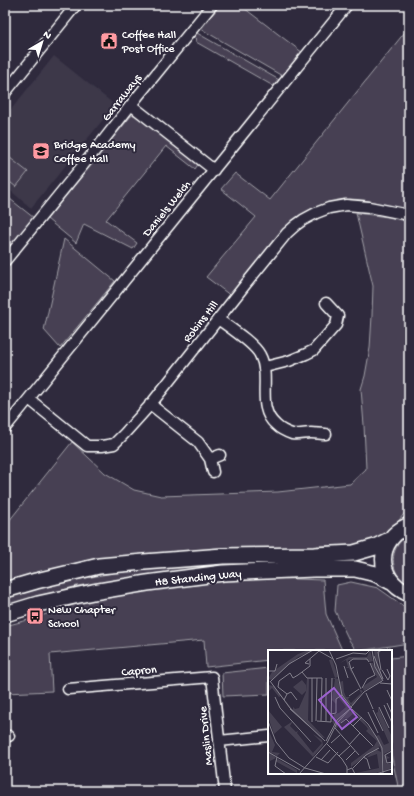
<svg xmlns="http://www.w3.org/2000/svg" width="414" height="796" font-family="'Gochi Hand',sans-serif">
	<rect width="100%" height="100%" fill="#2f2a3d"/>
	<filter id="ink" filterUnits="userSpaceOnUse"><feTurbulence type="fractalNoise" baseFrequency=".025" numOctaves="2"/><feDisplacementMap in="SourceGraphic" scale="8" xChannelSelector="R" yChannelSelector="G"/><feConvolveMatrix kernelMatrix="1 2 1 2 8 2 1 2 1" color-interpolation-filters="sRGB"/></filter>
	<g filter="url(#ink)">
		<path fill="#3c3749" d="M 54,56 L 115,105 L 31,208 L 5,186 L 5,117 Z"/>
		<path fill="#464152" stroke="#a2a0a8" d="M 220,5 L 240,5 L 303,53 L 284,77 L 201,29 Z
			M 409,27 L 409,210 L 364,200 L 350,199 L 325,204 L 299,217 L 274,239 L 231,296 L 206,277 L 256,217 L 221,189 L 235,173 L 270,200 Z
			M 197,33 L 281,81 L 275,87 L 196,42 L 195,36 Z
			M 136,114 L 199,163 L 195,169 L 166,146 L 106,220 L 137,243 L 133,249 L 84,224 L 76,243 L 47,219 L 131,116 Z
			M 5,154 L 28,172 L 16,187 L 5,178 Z
			M 5,195 L 34,218 L 5,254 Z
			M 356,213 L 388,217 L 409,222 L 409,507 L 391,531 L 369,545 L 317,546 L 317,550 L 223,552 L 5,584 L 5,526 L 72,442 L 105,473 L 134,490 L 161,496 L 278,492 L 350,484 L 366,469 L 364,425 L 361,389 L 365,376 L 370,348 L 372,316 L 373,286 Z
			M 64,239 L 115,281 L 60,348 L 44,330 Z
			M 408,536 L 409,536 L 409,585 C 393,577 388,556 400,542 C 402,540 405,538 408,536 Z
			M 315,561 L 97,583 L 77,586 L 5,606 L 5,596 L 48,585 L 129,570 L 208,564 Z
			M 271,578 L 323,580 L 326,614 L 342,650 L 337,651 L 269,651 L 269,660 L 206,667 L 204,640 L 50,654 L 52,691 L 5,693 L 5,626 L 32,619 L 88,600 L 203,582 Z
			M 351,582 L 378,588 L 402,605 L 409,612 L 409,643 L 365,650 L 356,650 L 349,640 L 335,611 L 337,585 Z
			M 409,656 L 409,791 L 399,791 L 391,753 L 391,658 Z
			M 269,668 L 269,694 L 223,696 L 222,673 Z"/>
		<g fill="none" stroke-linecap="round" stroke-linejoin="round">
			<defs>
				<path id="minor" d="M 5,93 L 76,5
					M 131,105 L 214,170
					M 5,261 L 102,142 L 138,96 L 212,5
					M 218,319 C 229,327 255,344 260,355 C 272,378 255,407 276,425 C 281,430 286,432 292,434 C 298,435 305,433 311,433 C 316,433 321,434 326,434
					M 265,367 L 289,361 L 306,354 L 314,350 L 336,325 L 338,316 L 326,303
					M 29,399 L 87,446 L 102,446 L 114,444 L 124,434 L 151,404 L 245,285 L 287,233 L 296,225 L 303,220 L 316,213 L 329,208 L 346,205 L 369,207 L 409,215
					M 150,404 L 198,442 L 210,459 L 213,472
					M 5,428 L 347,5
					M 210,459 L 220,455
					M 68,689 L 212,677 L 225,791
					M 5,736 L 9,736
					M 219,741 L 269,736"/>
				<path id="highway" d="M 409,525 C 375,540 375,579 409,594
					M 5,590 L 36,581 L 99,566 L 144,562 L 223,556 L 314,555 L 354,553 L 375,547 L 389,540
					M 5,614 L 38,604 L 93,592 L 147,583 L 223,573 L 314,569 L 355,569 L 376,574 L 391,582"/>
			</defs>
			<use href="#minor" stroke="#fff" stroke-width="13"/>
			<use href="#highway" stroke="#fff" stroke-width="18"/>
			<use href="#minor" stroke="#2f2a3d" stroke-width="10"/>
			<use href="#highway" stroke="#2f2a3d" stroke-width="15"/>
		</g>
	</g>
	<defs>
		<symbol id="civic-square" viewBox="-11 -11 22 22"><rect x="-9" y="-9" width="18" height="18" rx="4" fill="#ff9aa2" stroke="#2f2a3d"/><path d="M-.6-6.5H3V-4.5H.6V-3L4-1V1h2V6H-6V1h2V-1L-.6-3ZM-1.2 2.5V6h2.4V2.5Z" fill="#111"/></symbol>
		<symbol id="school-square" viewBox="-11 -11 22 22"><rect x="-9" y="-9" width="18" height="18" rx="4" fill="#ff9aa2" stroke="#2f2a3d"/><path d="M0-5L7-2L0 1L-7-2ZM-4 1L0 2.5L4 1V4Q0 6-4 4Z" fill="#111"/></symbol>
		<symbol id="bus-square" viewBox="-11 -11 22 22"><rect x="-9" y="-9" width="18" height="18" rx="4" fill="#ff9aa2" stroke="#2f2a3d"/><path d="M-5-6H5V4H4V6H2V4H-2V6H-4V4H-5ZM-3.5-4V0h7V-4ZM-3.5 1.2v1.5H-2V1.2ZM2 1.2v1.5H3.5V1.2Z" fill="#111"/></symbol>
	</defs>
	<g fill-rule="evenodd">
		<use href="#civic-square" x="99" y="31" width="20" height="20"/>
		<use href="#school-square" x="31" y="141" width="20" height="20"/>
		<use href="#bus-square" x="25" y="606" width="20" height="20"/>
	</g>
	<g text-anchor="middle" stroke-width="4" stroke-linejoin="round" paint-order="stroke">
		<g font-size="12" fill="#fff" stroke="#2f2a3d" text-anchor="start">
			<text x="122" y="38">Coffee Hall<tspan x="122" dy="14">Post Office</tspan></text>
			<text x="54" y="148">Bridge Academy<tspan x="54" dy="14">Coffee Hall</tspan></text>
			<text x="48" y="613">New Chapter<tspan x="48" dy="14">School</tspan></text>
		</g>
		<g font-size="12" fill="#fff" stroke="#2f2a3d">
			<text transform="translate(121 97) rotate(-52)" y="4">Garraways</text>
			<text transform="translate(166 208) rotate(-51)" y="4">Daniels Welch</text>
			<text transform="translate(200 321) rotate(-52)" y="4">Robins Hill</text>
			<text transform="translate(198 577) rotate(-6)" y="4">H8 Standing Way</text>
			<text transform="translate(139 670) rotate(-5)" y="4">Capron</text>
			<text transform="translate(205 736) rotate(-96)" y="4">Maslin Drive</text>
		</g>
	</g>
	<g transform="translate(268 650)">
		<rect width="124" height="124" fill="#2f2a3d"/>
		<path d="M 41,0 L 48,0 L 30,7 L 4,30 L 0,29 L 4,22 L 30,4 ZM 102,0 L 105,11 L 101,12 L 96,8 L 80,10 L 85,26 L 81,18 L 77,18 L 80,17 L 78,10 L 72,13 L 81,7 L 99,7 ZM 106,0 L 112,0 L 110,13 L 115,30 L 96,41 L 94,37 L 109,27 L 102,13 L 105,13 L 108,19 ZM 64,9 L 70,27 L 67,28 L 70,29 L 72,39 L 71,32 L 75,31 L 76,42 L 78,47 L 82,47 L 80,49 L 83,53 L 93,43 L 91,39 L 95,41 L 85,56 L 78,52 L 82,61 L 94,69 L 108,86 L 111,85 L 116,95 L 121,93 L 108,63 L 110,62 L 110,57 L 124,87 L 124,100 L 116,104 L 122,108 L 118,109 L 119,114 L 124,113 L 124,118 L 116,121 L 114,101 L 111,96 L 109,100 L 113,102 L 115,121 L 105,124 L 88,123 L 111,118 L 109,104 L 98,108 L 104,102 L 83,117 L 83,113 L 106,96 L 109,91 L 98,81 L 100,79 L 98,76 L 85,64 L 79,69 L 77,68 L 68,79 L 64,71 L 66,70 L 66,64 L 71,63 L 78,57 L 70,47 L 68,54 L 64,50 L 67,29 L 64,28 L 67,28 L 61,10 ZM 39,28 L 48,28 L 41,29 L 40,70 L 57,88 L 52,87 L 54,89 L 22,59 L 13,46 L 11,47 L 4,38 L 0,42 L 0,35 L 6,36 L 25,60 L 25,57 L 27,59 L 31,58 L 38,42 ZM 34,30 L 38,35 L 38,41 L 34,45 L 25,37 ZM 0,60 L 14,77 L 6,84 L 0,67 ZM 25,71 L 22,76 L 28,82 L 30,81 L 29,83 L 45,103 L 54,93 L 45,84 L 54,90 L 55,95 L 45,107 L 16,77 ZM 0,79 L 7,95 L 4,102 L 12,103 L 9,106 L 4,103 L 8,108 L 2,111 L 2,123 L 0,124 ZM 10,109 L 29,120 L 29,123 L 7,111 Z" fill="#464152"/>
		<path fill="none" stroke="#827f8b" stroke-width="1" d="M 61,0 L 68,15 L 74,45 L 83,57M 104,0 L 107,17 L 115,31M 106,6 L 115,29M 68,9 L 85,3 L 98,4 L 102,0M 41,14 L 37,13 L 51,1 L 65,9M 76,16 L 80,28M 86,17 L 83,19 L 93,39M 83,19 L 81,12 L 85,9 L 99,9 L 101,12M 113,20 L 110,2 L 114,0M 114,20 L 120,30 L 122,26 L 119,19M 0,21 L 7,21 L 9,14M 34,22 L 39,28 L 54,28M 2,31 L 22,58 L 57,91M 3,31 L 21,14 L 45,0M 112,33 L 124,34M 94,38 L 99,29 L 107,25 L 102,13M 119,40 L 124,51M 98,43 L 105,59M 19,44 L 23,42 L 29,50M 81,46 L 91,39M 7,47 L 12,58 L 43,92M 16,50 L 19,44 L 10,37 L 11,31 L 22,23 L 25,28 L 30,25 L 42,16 L 42,9M 119,53 L 124,64M 116,55 L 124,73M 83,57 L 96,42 L 114,31M 111,57 L 121,78M 22,59 L 41,76M 84,59 L 100,74 L 109,88 L 114,98 L 115,124M 105,60 L 115,81M 100,62 L 110,83M 63,64 L 68,63 L 68,49 L 74,45M 0,71 L 8,92 L 21,108 L 37,118 L 58,124M 48,71 L 49,28M 49,71 L 63,72M 53,71 L 54,28M 58,71 L 58,28M 44,72 L 44,28M 63,72 L 64,28M 73,73 L 78,69 L 105,96M 85,76 L 94,67M 67,78 L 91,105M 63,93 L 72,85M 59,94 L 74,109 L 79,117 L 79,124M 81,95 L 92,83M 124,101 L 117,105 L 119,113 L 124,112M 0,102 L 32,120M 71,106 L 82,96M 9,107 L 7,116 L 18,124M 48,107 L 60,113 L 70,102M 95,107 L 99,109 L 102,119M 53,110 L 62,100M 78,110 L 87,101M 85,118 L 98,105 L 111,98M 79,120 L 84,118 L 87,124M 31,124 L 59,93 L 69,73 L 84,57 L 69,70 L 58,91M 108,124 L 124,119"/>
		<path fill="#9c61cf" fill-opacity="0.15" stroke="#9c61cf" stroke-width="2" d="M 66,38 L 89,67 L 74,79 L 51,50 Z"/>
		<rect width="124" height="124" fill="none" stroke="#fff" stroke-width="2"/>
	</g>
	<rect width="414" height="796" fill="none" stroke="#2f2a3d" stroke-width="20"/>
	<rect x="10" y="10" width="394" height="776" fill="none" stroke="#fff" stroke-width="1.5" filter="url(#ink)"/>
	<g transform="translate(42 42) rotate(38)" stroke="#2f2a3d" stroke-width="3" paint-order="stroke">
	<path d="M0-3L7 15L0 10L-7 15Z" fill="#ffffff"/>
	<text y="-6" font-size="11" font-weight="bold" text-anchor="middle" fill="#ffffff">N</text>
	</g>
</svg>
